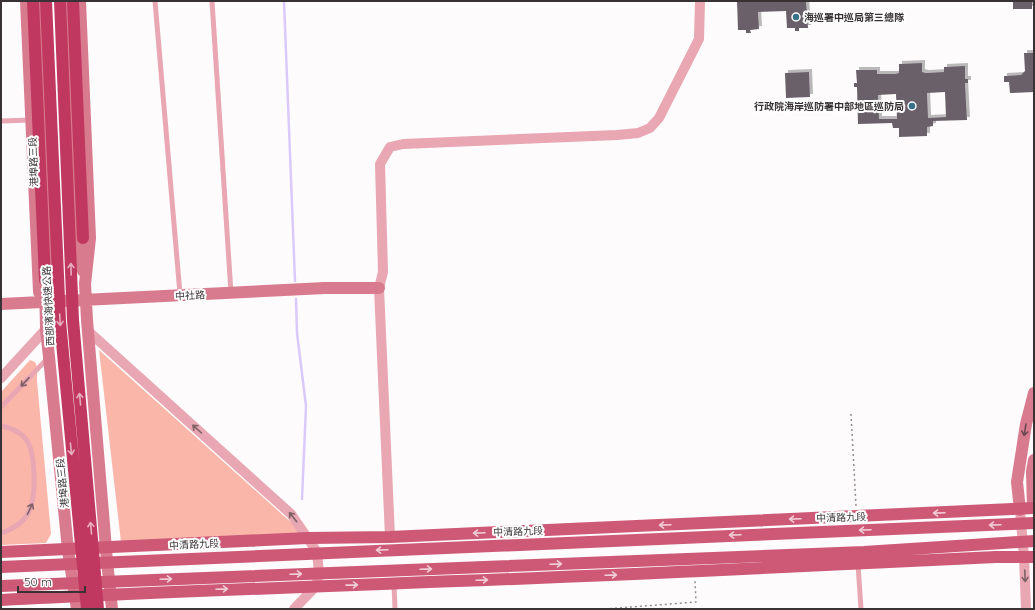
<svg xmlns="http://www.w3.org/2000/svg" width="1035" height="610" font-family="Quicksand,'Noto Sans TC',sans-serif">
	<defs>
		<filter id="shadow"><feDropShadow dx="3" dy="-3" stdDeviation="0" flood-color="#0004"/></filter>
	</defs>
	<rect width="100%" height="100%" fill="#fefbfc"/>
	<path fill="#fbb6aa" d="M 99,350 L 304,534 L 121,542 Z
		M 30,360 L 35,362 L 37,367 L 37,381 L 51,534 L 46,543 L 1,545 L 1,392 Z"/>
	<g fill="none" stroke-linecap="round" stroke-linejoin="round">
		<path stroke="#d9cafb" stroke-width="2.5" d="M 284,1 L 295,281
			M 296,299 L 297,333 L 306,406 L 302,499"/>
	</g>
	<path fill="#6a606b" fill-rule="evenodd" filter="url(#shadow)" d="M 737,1 L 806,1 L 808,28 L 799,28 L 799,31 L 795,31 L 795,28 L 787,28 L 786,11 L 758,12 L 759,29 L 750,30 L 751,33 L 746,33 L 746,30 L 738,30 Z
		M 1013,1 L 1032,1 L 1032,9 L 1013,9 Z
		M 1024,53 L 1034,53 L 1034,92 L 1010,93 L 1009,82 L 1004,82 L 1004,76 L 1021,75 L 1025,71 Z
		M 922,63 L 922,72 L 926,73 L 944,72 L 944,67 L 965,66 L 965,79 L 968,79 L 968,83 L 965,83 L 967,120 L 933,121 L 933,126 L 927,127 L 927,136 L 899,137 L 899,128 L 893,128 L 892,123 L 858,124 L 857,87 L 854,87 L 854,83 L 857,83 L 856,70 L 877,70 L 877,74 L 895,74 L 899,73 L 899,64 ZM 945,92 L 946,117 L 928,118 L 927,93 ZM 896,94 L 897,119 L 879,119 L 878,95 Z
		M 809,72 L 810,97 L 786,98 L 785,73 Z"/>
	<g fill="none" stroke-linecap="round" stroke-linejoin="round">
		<path stroke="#928d8f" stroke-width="1.5" stroke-dasharray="2 3" stroke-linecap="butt" d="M 851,414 L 856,506
			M 605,609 L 696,602 L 695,581"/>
		<path stroke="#e8a7b3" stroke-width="5" d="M 155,1 L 180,294
			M 212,1 L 231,293
			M 1,121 L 31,120
			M 1,407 L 48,358
			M 1,426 C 30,431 33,449 34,474 C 35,503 32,523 1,533
			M 858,564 L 861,609
			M 394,584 L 395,609"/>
		<path stroke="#e8a7b3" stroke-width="10" d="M 88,331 L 291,514 L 317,552 L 319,573 L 316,586 L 294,609
			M 1,378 L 46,329
			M 1020,510 L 1024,557 L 1026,609
			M 390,537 L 379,288 L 383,272 L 380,164 L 390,147 L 403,144 L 617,135 L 638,133 L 650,128 L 659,118 L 699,39 L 700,1"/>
		<path stroke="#d97b8f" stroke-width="12" d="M 26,1 L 39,292
			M 39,1 L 52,289
			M 66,1 L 77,239 L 83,271
			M 80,1 L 90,238 L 85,284 L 87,320 L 107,561 L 112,609
			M 45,280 L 46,329 L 49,357 L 68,550 L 77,609
			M 1,304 L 325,288 L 379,288
			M 1033,508 L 1032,471 L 1034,460
			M 1020,510 L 1017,482 L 1026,424 L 1034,393"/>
		<path stroke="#cd5976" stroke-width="12" d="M 1,552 L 308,538 L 390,537 L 1034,508
			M 1,567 L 1034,523
			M 1,586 L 864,552 L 1034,541
			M 1,600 C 234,588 468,582 701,571 C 799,567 897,561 996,557 L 1034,557"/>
		<path stroke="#c03860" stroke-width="12" d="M 33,1 L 45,280
			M 73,1 L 83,238"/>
		<path stroke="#c03860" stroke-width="12" d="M 46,1 L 60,321 L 87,609
			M 60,1 L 73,320 L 98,609"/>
	</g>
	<defs><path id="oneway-shaft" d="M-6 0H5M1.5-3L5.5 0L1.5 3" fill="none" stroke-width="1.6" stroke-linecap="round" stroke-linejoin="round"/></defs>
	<g stroke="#e6afbf">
		<use href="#oneway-shaft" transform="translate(71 269) rotate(-92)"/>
		<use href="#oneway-shaft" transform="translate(60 320) rotate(87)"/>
		<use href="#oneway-shaft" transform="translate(80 399) rotate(-95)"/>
		<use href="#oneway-shaft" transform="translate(71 449) rotate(84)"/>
		<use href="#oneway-shaft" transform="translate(91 528) rotate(-95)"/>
	</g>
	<g stroke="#7e6167">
		<use href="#oneway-shaft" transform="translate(25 382) rotate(133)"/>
		<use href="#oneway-shaft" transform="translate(197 429) rotate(-138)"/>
		<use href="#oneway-shaft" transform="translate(30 509) rotate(-64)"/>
		<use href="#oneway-shaft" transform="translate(293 517) rotate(-128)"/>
		<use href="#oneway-shaft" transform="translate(1025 576) rotate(88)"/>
	</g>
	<use stroke="#684850" href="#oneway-shaft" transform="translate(1025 430) rotate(99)"/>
	<g stroke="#f0cdd6">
		<use href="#oneway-shaft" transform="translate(939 513) rotate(178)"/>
		<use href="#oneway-shaft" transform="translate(795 519) rotate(178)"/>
		<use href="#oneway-shaft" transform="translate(665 525) rotate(178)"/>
		<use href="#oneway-shaft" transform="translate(995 525) rotate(178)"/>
		<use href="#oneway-shaft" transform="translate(865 530) rotate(178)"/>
		<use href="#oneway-shaft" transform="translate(479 533) rotate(178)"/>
		<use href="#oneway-shaft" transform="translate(735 535) rotate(178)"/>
		<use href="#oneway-shaft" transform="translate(382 550) rotate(178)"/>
		<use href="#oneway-shaft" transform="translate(556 564) rotate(-2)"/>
		<use href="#oneway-shaft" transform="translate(426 569) rotate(-2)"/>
		<use href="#oneway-shaft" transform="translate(296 574) rotate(-2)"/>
		<use href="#oneway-shaft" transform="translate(611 575) rotate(-2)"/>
		<use href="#oneway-shaft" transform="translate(166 579) rotate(-2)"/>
		<use href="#oneway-shaft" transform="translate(482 580) rotate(-2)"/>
		<use href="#oneway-shaft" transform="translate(352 585) rotate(-1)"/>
		<use href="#oneway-shaft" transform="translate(222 589) rotate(-2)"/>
	</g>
	<g fill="#38708a" stroke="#fff" stroke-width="1.5">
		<circle cx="796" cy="17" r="4"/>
		<circle cx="912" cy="106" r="4"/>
	</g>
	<g text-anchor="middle" stroke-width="4" stroke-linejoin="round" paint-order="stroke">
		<g font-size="10" font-weight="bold" fill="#383235" stroke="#fff" text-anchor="start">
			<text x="804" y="21">海巡署中巡局第三總隊</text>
			<text x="904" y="110" text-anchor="end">行政院海岸巡防署中部地區巡防局</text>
		</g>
		<g font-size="10" fill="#383235" stroke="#fff">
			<text transform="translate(33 162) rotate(-92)" y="4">港埠路三段</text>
			<text transform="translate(190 295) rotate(-3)" y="4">中社路</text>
			<text transform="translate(48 306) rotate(-93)" y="4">西部濱海快速公路</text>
			<text transform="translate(62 483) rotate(-96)" y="4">港埠路三段</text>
			<text transform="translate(841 517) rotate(-2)" y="4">中清路九段</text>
			<text transform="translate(518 531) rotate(-2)" y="4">中清路九段</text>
			<text transform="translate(194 544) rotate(-3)" y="4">中清路九段</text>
		</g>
	</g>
	<rect width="1035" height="610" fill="none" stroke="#383235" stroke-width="4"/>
	<path d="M18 586v6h67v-6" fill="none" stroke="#383235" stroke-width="2"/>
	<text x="24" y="586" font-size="12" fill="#383235" stroke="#ffffff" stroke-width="3" paint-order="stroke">50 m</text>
</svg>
